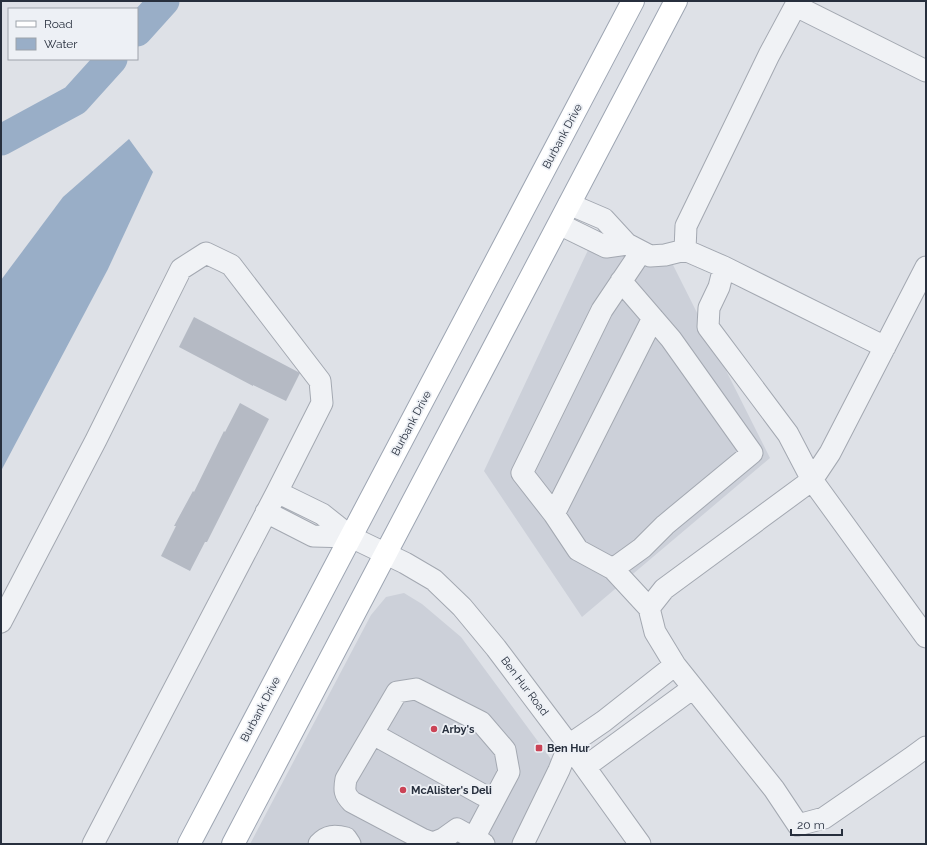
<svg xmlns="http://www.w3.org/2000/svg" width="927" height="845" font-family="Raleway,sans-serif">
	<rect width="100%" height="100%" fill="#dee1e7"/>
	<path fill="#ccd0d9" d="M 589,248 L 673,265 L 770,458 L 582,617 L 484,471 Z
		M 404,593 L 422,604 L 461,637 L 559,770 L 520,844 L 250,844 L 371,615 L 386,597 Z"/>
	<path fill="#99aec7" d="M 129,139 L 153,172 L 108,269 L 1,471 L 1,280 L 63,197 Z"/>
	<g fill="none" stroke-linecap="round" stroke-linejoin="round">
		<path stroke="#99aec7" stroke-width="31" d="M 137,31 L 164,1
			M 1,140 L 75,100 L 112,59"/>
	</g>
	<path fill="#b5bac4" d="M 194,317 L 300,373 L 286,401 L 253,385 L 253,386 L 179,347 Z
		M 240,403 L 269,419 L 207,542 L 205,542 L 190,571 L 161,556 L 176,526 L 174,526 L 193,491 L 194,492 L 224,431 L 225,432 Z"/>
	<g fill="none" stroke-linecap="round" stroke-linejoin="round">
		<defs>
			<path id="minor" d="M 796,6 L 926,71
				M 569,204 L 604,219 L 627,244 L 650,256 L 665,255 L 685,250 L 724,267 L 719,287 L 709,308 L 708,327 L 788,434 L 812,480 L 926,637
				M 559,224 L 606,247 L 627,244
				M 685,250 L 686,226 L 769,55 L 798,1
				M 641,252 L 602,310 L 522,473 L 554,514 L 578,550 L 613,569 L 649,608
				M 724,267 L 885,347
				M 926,267 L 830,453 L 812,480 L 664,589 L 649,608 L 655,632 L 675,665 L 774,789 L 798,825 L 824,818 L 911,758 L 926,747
				M 277,492 L 322,514 L 351,537 L 405,563 L 434,580 L 462,607 L 496,648 L 569,745 L 640,844
				M 266,512 L 313,536 L 351,537
				M 554,514 L 653,318
				M 613,569 L 642,548 L 665,525 L 752,453 L 671,339 L 621,281
				M 1,622 L 96,440 L 181,269 L 206,253 L 231,265 L 320,381 L 322,403 L 277,492 L 93,844
				M 373,734 L 483,795
				M 569,745 L 604,721 L 675,665
				M 585,767 L 693,688
				M 474,838 L 509,772 L 505,750 L 481,722 L 416,689 L 397,692 L 346,779 C 344,790 344,794 352,802 L 422,839 L 433,843 L 443,839 L 457,829 L 484,844
				M 319,844 C 327,835 335,835 346,838 L 350,844
				M 523,844 L 559,770 L 569,745"/>
			<path id="major" d="M 189,844 L 633,1
				M 233,844 L 676,1"/>
		</defs>
		<use href="#minor" stroke="#a3a8b1" stroke-width="23"/>
		<use href="#major" stroke="#9da5b2" stroke-width="24"/>
		<use href="#minor" stroke="#f0f2f5" stroke-width="21"/>
		<use href="#major" stroke="#fff" stroke-width="22"/>
	</g>
	<g fill="#cb4356" stroke="#edf0f5" stroke-width="1.5">
		<circle cx="434" cy="729" r="4"/>
		<rect x="535" y="744" width="8" height="8" rx="2"/>
		<circle cx="403" cy="790" r="4"/>
	</g>
	<g text-anchor="middle" stroke-width="3.5" stroke-linejoin="round" paint-order="stroke">
		<g font-size="11" fill="#272f3d" stroke="#edf0f5">
			<text transform="translate(562 136) rotate(-62)" y="4">Burbank Drive</text>
			<text transform="translate(411 423) rotate(-62)" y="4">Burbank Drive</text>
			<text transform="translate(525 686) rotate(53)" y="4">Ben Hur Road</text>
			<text transform="translate(260 709) rotate(-62)" y="4">Burbank Drive</text>
		</g>
		<g font-size="11" font-weight="bold" fill="#272f3d" stroke="#edf0f5" text-anchor="start">
			<text x="442" y="733">Arby's</text>
			<text x="547" y="752">Ben Hur</text>
			<text x="411" y="794">McAlister's Deli</text>
		</g>
	</g>
	<rect width="927" height="845" fill="none" stroke="#272f3d" stroke-width="4"/>
	<rect x="8" y="8" width="130" height="52" fill="#edf0f5" stroke="#9ea3ab"/>
	<rect x="16" y="21" width="20" height="6" fill="#ffffff" stroke="#9ea3ab"/>
	<text x="44" y="28" font-size="12" fill="#272f3d">Road</text>
	<rect x="16" y="38" width="20" height="12" fill="#99aec7" stroke="#9ea3ab"/>
	<text x="44" y="48" font-size="12" fill="#272f3d">Water</text>
	<path d="M791 829v6h51v-6" fill="none" stroke="#272f3d" stroke-width="2"/>
	<text x="797" y="829" font-size="12" fill="#272f3d" stroke="#edf0f5" stroke-width="3" paint-order="stroke">20 m</text>
</svg>
